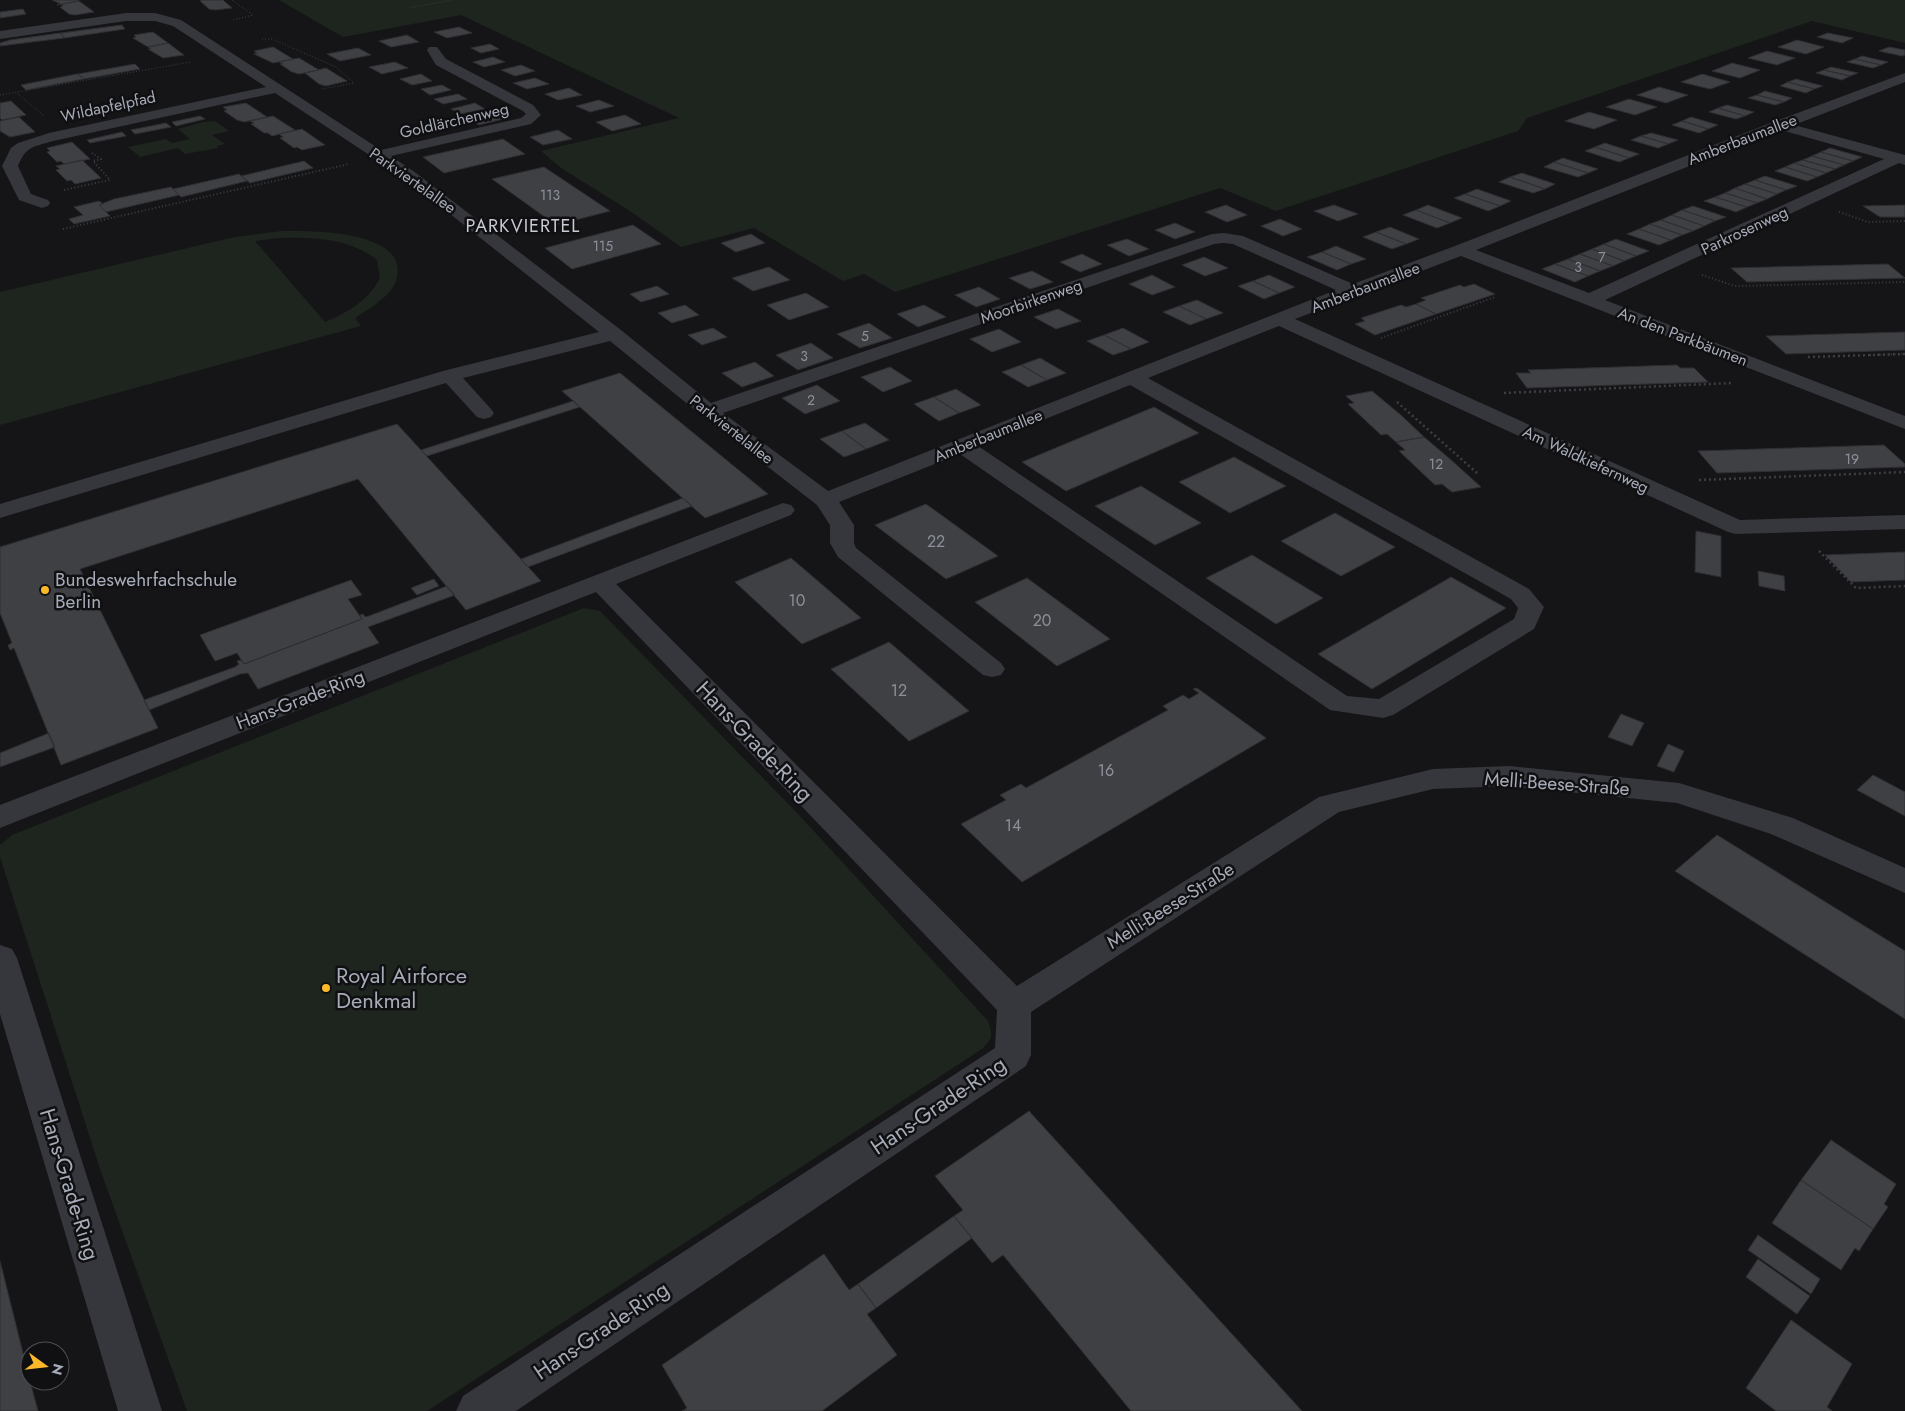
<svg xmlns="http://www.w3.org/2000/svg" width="1905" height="1411" font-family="Jost,sans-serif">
	<rect width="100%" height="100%" fill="#151517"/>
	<path fill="#1d251e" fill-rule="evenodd" d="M 279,0 L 1905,0 L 1905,43 L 1812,21 L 1527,118 L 1518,131 L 1276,211 L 1220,188 L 895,292 L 864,274 L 843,281 L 754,228 L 681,247 L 630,211 L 561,168 L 541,151 L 679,118 L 461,15 L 343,37 Z
		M 215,121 L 229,131 L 212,135 L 225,144 L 217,146 L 218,148 L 185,154 L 178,148 L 140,157 L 128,147 L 166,139 L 172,143 L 190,139 L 178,129 L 203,122 Z
		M 282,231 C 310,231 382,230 396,261 C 399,269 398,280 393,287 C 384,301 368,309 355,318 L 361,326 L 0,425 L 0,292 L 235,237 ZM 279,238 C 314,237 349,238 377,260 L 380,278 C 369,300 347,313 325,322 L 255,241 Z
		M 584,608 L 600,611 L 801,817 L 988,1021 C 993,1036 993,1038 982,1049 L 427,1411 L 187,1411 L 100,1169 L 0,857 L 0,845 L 12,835 Z"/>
	<path fill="#3f4044" stroke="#2f2f33" d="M 52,0 L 77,0 L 79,1 L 57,5 L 61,4 Z
		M 202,0 L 223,0 L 232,8 L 215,10 L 209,9 L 200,1 Z
		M 79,1 L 94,12 L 75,15 L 69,14 L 60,7 L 63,6 L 61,4 L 57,5 Z
		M 23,9 L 26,14 L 0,18 L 0,12 Z
		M 122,25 L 125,29 L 64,38 L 61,33 Z
		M 459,27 L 472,33 L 447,38 L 434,32 Z
		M 153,32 L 168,43 L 148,47 L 133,38 L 136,37 L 134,35 Z
		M 60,33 L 61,33 L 64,38 L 0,46 L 0,43 L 10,40 Z
		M 1828,33 L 1853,38 L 1842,43 L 1817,37 Z
		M 407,35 L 419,42 L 391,47 L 379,41 Z
		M 1797,40 L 1824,47 L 1806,54 L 1778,47 Z
		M 168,43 L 184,55 L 163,58 L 148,49 L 151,49 L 148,47 Z
		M 490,44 L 499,49 L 481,53 L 471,48 Z
		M 273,47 L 293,59 L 273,63 L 254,54 L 257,53 L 254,51 Z
		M 1889,47 L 1905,50 L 1905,55 L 1902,56 L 1879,51 Z
		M 358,48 L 371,55 L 340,61 L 327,54 Z
		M 1767,51 L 1795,58 L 1777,65 L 1748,58 Z
		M 1862,56 L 1888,62 L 1881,65 L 1855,59 Z
		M 493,57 L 505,62 L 484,67 L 473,62 Z
		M 299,58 L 319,70 L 299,74 L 292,72 L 280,64 L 283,64 L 279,62 Z
		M 1855,59 L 1881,65 L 1873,68 L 1847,62 Z
		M 395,62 L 408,68 L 382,74 L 369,67 Z
		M 1732,63 L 1760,70 L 1740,78 L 1712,71 Z
		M 135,64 L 140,69 L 84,79 L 78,74 Z
		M 521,65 L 535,71 L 515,76 L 501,70 Z
		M 1831,67 L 1858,73 L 1850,76 L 1824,70 Z
		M 326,68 L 347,81 L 326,86 L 319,84 L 305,73 Z
		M 1824,70 L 1850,76 L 1842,80 L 1816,73 Z
		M 77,74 L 78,74 L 84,79 L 26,90 L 21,85 Z
		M 421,74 L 432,81 L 412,85 L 400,79 Z
		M 1702,74 L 1730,82 L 1710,89 L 1681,82 Z
		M 535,78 L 549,84 L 527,89 L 513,83 Z
		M 1796,79 L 1823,86 L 1814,89 L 1788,82 Z
		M 1788,82 L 1814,89 L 1806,93 L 1780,86 Z
		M 442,85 L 451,90 L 430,95 L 421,89 Z
		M 1659,87 L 1688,95 L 1666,103 L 1637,95 Z
		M 569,88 L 582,95 L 558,100 L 545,94 Z
		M 1765,91 L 1792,98 L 1784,102 L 1757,95 Z
		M 458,94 L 467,99 L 443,104 L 434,99 Z
		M 1757,95 L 1784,102 L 1775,105 L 1748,98 Z
		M 1629,99 L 1657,107 L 1635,115 L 1606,107 Z
		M 599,100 L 614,106 L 590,112 L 576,106 Z
		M 11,101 L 26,115 L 2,120 L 0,118 L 0,103 Z
		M 246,103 L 267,117 L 244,122 L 237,120 L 224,111 L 227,110 L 223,107 Z
		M 475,103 L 485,109 L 461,114 L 451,109 Z
		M 1727,105 L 1754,112 L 1745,116 L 1718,108 Z
		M 1718,108 L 1745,116 L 1736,119 L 1709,112 Z
		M 1589,112 L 1617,120 L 1594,129 L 1565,121 Z
		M 493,113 L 503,119 L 479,125 L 469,119 Z
		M 625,115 L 641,124 L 612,131 L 596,122 Z
		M 200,116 L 205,119 L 176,126 L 172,122 Z
		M 273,116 L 295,130 L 272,136 L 268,133 L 264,133 L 251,124 L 254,123 L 250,121 Z
		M 19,117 L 35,132 L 10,137 L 0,131 L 0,121 Z
		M 1691,117 L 1718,125 L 1708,129 L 1682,121 Z
		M 1682,121 L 1708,129 L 1699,133 L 1672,125 Z
		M 166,123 L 171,127 L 135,134 L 131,130 Z
		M 302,129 L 325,145 L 302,150 L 297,147 L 294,148 L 280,138 L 283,137 L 279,134 Z
		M 558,130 L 572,139 L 543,145 L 530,137 Z
		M 122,132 L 126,136 L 90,143 L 87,140 Z
		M 1651,133 L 1678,140 L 1668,144 L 1641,136 Z
		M 1641,136 L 1668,144 L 1658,148 L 1631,140 Z
		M 503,139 L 525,154 L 444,173 L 423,157 Z
		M 72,142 L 90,159 L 64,164 L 61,161 L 57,162 L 47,152 L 50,151 L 47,148 Z
		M 1605,143 L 1639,154 L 1629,158 L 1595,147 Z
		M 1595,147 L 1629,158 L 1619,162 L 1585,151 Z
		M 1830,148 L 1862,157 L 1853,161 L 1821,152 Z
		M 1821,152 L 1853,161 L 1844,165 L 1812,156 Z
		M 1812,156 L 1844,165 L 1835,169 L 1803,160 Z
		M 1563,158 L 1598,169 L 1588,173 L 1554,162 Z
		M 82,160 L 101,178 L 75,184 L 71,180 L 67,181 L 56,170 L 60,169 L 56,166 Z
		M 1803,160 L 1835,169 L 1826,173 L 1794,163 Z
		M 304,161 L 313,168 L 250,183 L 241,176 Z
		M 1554,162 L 1588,173 L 1578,177 L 1544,167 Z
		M 1794,163 L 1826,173 L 1817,177 L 1785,167 Z
		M 544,167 L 610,211 L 556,225 L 492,179 Z
		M 1785,167 L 1817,177 L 1807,181 L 1775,171 Z
		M 1522,173 L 1555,184 L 1545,189 L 1510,177 Z
		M 239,174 L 247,181 L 181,197 L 173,189 Z
		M 1765,176 L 1797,186 L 1786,190 L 1755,180 Z
		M 1510,177 L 1545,189 L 1533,193 L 1499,182 Z
		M 1755,180 L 1786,190 L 1777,194 L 1745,184 Z
		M 1745,184 L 1777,194 L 1767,199 L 1735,188 Z
		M 171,187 L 179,195 L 106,212 L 99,205 L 114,199 Z
		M 1735,188 L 1767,199 L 1757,203 L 1725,193 Z
		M 1477,189 L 1511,201 L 1500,206 L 1465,194 Z
		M 1725,193 L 1757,203 L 1747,207 L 1715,197 Z
		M 1465,194 L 1500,206 L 1488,211 L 1454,198 Z
		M 1715,197 L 1747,207 L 1736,212 L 1704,201 Z
		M 99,201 L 103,204 L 99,205 L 110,216 L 74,224 L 69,219 L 83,215 L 74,207 Z
		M 1226,205 L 1247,215 L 1227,222 L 1205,212 Z
		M 1334,205 L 1358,214 L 1338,221 L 1314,211 Z
		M 1428,205 L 1462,218 L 1450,223 L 1416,210 Z
		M 1905,205 L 1905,217 L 1880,217 L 1863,206 Z
		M 1693,206 L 1726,217 L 1715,221 L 1682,210 Z
		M 1416,210 L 1450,223 L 1437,228 L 1403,215 Z
		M 1682,210 L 1715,221 L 1704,226 L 1672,215 Z
		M 1672,215 L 1704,226 L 1693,231 L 1661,220 Z
		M 1280,219 L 1302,229 L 1283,236 L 1261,226 Z
		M 1661,220 L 1693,231 L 1682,235 L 1650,224 Z
		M 1175,223 L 1195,232 L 1175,239 L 1155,230 Z
		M 1650,224 L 1682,235 L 1671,240 L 1639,229 Z
		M 633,225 L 661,244 L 572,269 L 545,248 Z
		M 1390,227 L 1419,239 L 1406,244 L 1376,232 Z
		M 1639,229 L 1671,240 L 1659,245 L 1627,234 Z
		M 1376,232 L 1406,244 L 1392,249 L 1363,237 Z
		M 751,234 L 765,243 L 736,252 L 721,243 Z
		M 1127,239 L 1149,249 L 1129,256 L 1107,245 Z
		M 1616,239 L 1649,251 L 1636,256 L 1604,244 Z
		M 1604,244 L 1636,256 L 1624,261 L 1592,249 Z
		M 1336,246 L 1366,259 L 1351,264 L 1322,252 Z
		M 1592,249 L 1624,261 L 1613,266 L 1580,254 Z
		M 1322,252 L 1351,264 L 1337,270 L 1307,257 Z
		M 1082,254 L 1102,264 L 1080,272 L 1060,262 Z
		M 1580,254 L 1613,266 L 1600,271 L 1568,259 Z
		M 1204,257 L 1228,268 L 1205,276 L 1182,265 Z
		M 1568,259 L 1600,271 L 1588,276 L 1555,264 Z
		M 1555,264 L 1588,276 L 1575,282 L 1542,269 Z
		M 1888,264 L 1905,278 L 1747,282 L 1731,268 Z
		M 769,267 L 790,280 L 753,291 L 732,278 Z
		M 1032,271 L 1053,282 L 1030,289 L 1009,278 Z
		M 1152,275 L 1175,287 L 1152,295 L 1129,284 Z
		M 1269,275 L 1295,287 L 1279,293 L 1253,281 Z
		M 1253,281 L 1279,293 L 1264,299 L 1238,286 Z
		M 1474,284 L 1495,294 L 1436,314 L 1416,304 L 1426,300 L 1421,298 L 1460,285 L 1464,287 Z
		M 657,286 L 669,294 L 641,302 L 630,294 Z
		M 979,287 L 1000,299 L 976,307 L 955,295 Z
		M 806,293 L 829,307 L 789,320 L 767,305 Z
		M 1197,300 L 1223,313 L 1206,319 L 1179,306 Z
		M 1416,304 L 1436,314 L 1375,335 L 1355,324 L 1365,321 L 1361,318 L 1401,305 L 1406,307 Z
		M 685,305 L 699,315 L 672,323 L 658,313 Z
		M 924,305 L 946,317 L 918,327 L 897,314 Z
		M 1179,306 L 1206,319 L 1190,325 L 1163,312 Z
		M 1058,309 L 1081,321 L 1056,329 L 1034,317 Z
		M 869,323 L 892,338 L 860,348 L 837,334 Z
		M 713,328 L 727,337 L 702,345 L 688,335 Z
		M 1123,328 L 1149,342 L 1131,349 L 1104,335 Z
		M 999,329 L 1021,342 L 992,352 L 970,339 Z
		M 1905,332 L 1905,350 L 1786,354 L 1766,336 Z
		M 1104,335 L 1131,349 L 1113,355 L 1087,341 Z
		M 811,343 L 833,358 L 798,370 L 776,355 Z
		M 1040,358 L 1066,373 L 1047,380 L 1021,365 Z
		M 755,362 L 774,376 L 742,387 L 722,373 Z
		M 1021,365 L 1047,380 L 1028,387 L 1002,372 Z
		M 1677,365 L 1680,368 L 1694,368 L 1708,382 L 1527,388 L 1516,373 L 1531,373 L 1528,370 Z
		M 890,367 L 912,381 L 883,392 L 861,377 Z
		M 620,373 L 768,494 L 705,518 L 562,391 Z
		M 817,385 L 840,401 L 805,414 L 782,398 Z
		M 956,389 L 981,405 L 959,413 L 934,397 Z
		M 1372,391 L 1402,416 L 1424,437 L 1396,442 L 1387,434 L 1381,435 L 1348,404 L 1354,403 L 1346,396 Z
		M 934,397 L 959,413 L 939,421 L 914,404 Z
		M 573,401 L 580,407 L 427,456 L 421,450 Z
		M 1154,407 L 1199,433 L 1066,491 L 1022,462 Z
		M 865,423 L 889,440 L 866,449 L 842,431 Z
		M 397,424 L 541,581 L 466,610 L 358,479 L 80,569 L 158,728 L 61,765 L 14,648 L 10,650 L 8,645 L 12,643 L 0,613 L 0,547 Z
		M 842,431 L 866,449 L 844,457 L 820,439 Z
		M 1424,437 L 1450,459 L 1481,487 L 1452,492 L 1442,484 L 1435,485 L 1399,451 L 1405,450 L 1396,442 Z
		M 1884,445 L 1905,464 L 1905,467 L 1717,473 L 1698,451 Z
		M 1234,457 L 1286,486 L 1230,513 L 1179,482 Z
		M 1141,486 L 1201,523 L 1155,545 L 1095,506 Z
		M 683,498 L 692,506 L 528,567 L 521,559 Z
		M 926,504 L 998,556 L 946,579 L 875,525 Z
		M 1335,513 L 1395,547 L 1341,576 L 1281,541 Z
		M 1696,531 L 1721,536 L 1721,577 L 1695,572 Z
		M 1905,552 L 1905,580 L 1851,582 L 1825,555 Z
		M 1252,555 L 1323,598 L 1276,624 L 1206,578 Z
		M 791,558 L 861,618 L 802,644 L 735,582 Z
		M 1758,571 L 1784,576 L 1785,591 L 1759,586 Z
		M 1451,577 L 1506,608 L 1372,689 L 1318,654 Z
		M 1027,578 L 1110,639 L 1057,666 L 975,602 Z
		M 434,579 L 439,586 L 417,595 L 411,588 Z
		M 351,580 L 362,595 L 348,599 L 362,619 L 244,664 L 237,653 L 215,661 L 200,635 Z
		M 447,586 L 455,595 L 368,627 L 379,643 L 258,689 L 248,673 L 240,674 L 149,710 L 144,700 L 235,667 L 239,664 L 237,661 L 241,660 L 244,664 L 362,619 L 360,615 L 363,614 L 365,617 L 369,616 Z
		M 889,642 L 969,711 L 909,741 L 831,669 Z
		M 1197,688 L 1266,738 L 1022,882 L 961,824 L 1006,800 L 1000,795 L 1021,784 L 1026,788 L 1168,710 L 1163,706 L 1183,695 L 1189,699 L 1199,693 L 1193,689 Z
		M 1621,714 L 1644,723 L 1632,746 L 1608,737 Z
		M 49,733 L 55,747 L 0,767 L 0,753 Z
		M 1668,744 L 1684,751 L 1674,772 L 1657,766 Z
		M 1873,775 L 1905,792 L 1905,816 L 1857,790 Z
		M 1717,835 L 1905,951 L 1905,1019 L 1675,871 Z
		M 1029,1111 L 1302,1411 L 1131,1411 L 1003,1255 L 992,1263 L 954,1216 L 963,1210 L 935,1176 Z
		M 1831,1140 L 1896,1184 L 1884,1204 L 1888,1207 L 1873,1229 L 1801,1180 Z
		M 1801,1180 L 1873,1229 L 1859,1251 L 1855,1248 L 1841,1270 L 1772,1223 Z
		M 954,1216 L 972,1238 L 876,1308 L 858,1284 Z
		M 1758,1235 L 1820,1279 L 1811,1294 L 1748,1250 Z
		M 824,1254 L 849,1290 L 858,1284 L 876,1308 L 867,1314 L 897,1355 L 822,1411 L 682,1411 L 687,1408 L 662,1365 Z
		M 1758,1259 L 1810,1296 L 1797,1314 L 1746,1277 Z
		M 0,1261 L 30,1381 L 38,1411 L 0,1411 Z
		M 1791,1320 L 1852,1364 L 1827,1407 L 1832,1411 L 1776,1411 L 1746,1388 Z"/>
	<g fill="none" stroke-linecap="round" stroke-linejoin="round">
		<path stroke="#3c3e43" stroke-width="1" stroke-dasharray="1 2" stroke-linecap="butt" d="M 232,0 L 253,15 L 233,20
			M 409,8 L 452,0
			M 262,39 L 272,39 L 336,67 L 354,83 L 322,89
			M 17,93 L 43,115
			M 0,95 L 191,62
			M 92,153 L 94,154"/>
		<path stroke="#3c3e43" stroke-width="2" stroke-dasharray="1 2.5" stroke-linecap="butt" d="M 64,190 L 110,180 L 93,161 L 101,159 L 92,153
			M 1839,212 L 1868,222 L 1905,221
			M 63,229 L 349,164
			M 1702,275 L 1735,286 L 1905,282
			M 1381,338 L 1495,297
			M 1870,355 L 1905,354"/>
		<path stroke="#3c3e43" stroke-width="2.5" stroke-dasharray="2 3" stroke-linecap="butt" d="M 1808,357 L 1905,354
			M 1504,393 L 1733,383
			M 1397,402 L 1477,473
			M 1699,480 L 1905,472
			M 1819,551 L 1856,588 L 1905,586"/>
		<path fill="#36373c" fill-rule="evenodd" d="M 126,13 L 155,13 L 181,20 L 381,150 L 521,118 L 526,114 L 523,111 L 436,65 L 427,50 L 429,47 L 437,47 L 446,59 L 533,105 L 541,115 L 531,124 L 391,156 L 416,173 L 621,330 L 711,403 L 1212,234 L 1224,233 L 1243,236 L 1353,284 L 1455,246 L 1773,122 L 1905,73 L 1905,82 L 1794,125 L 1905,155 L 1905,165 L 1899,163 L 1605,300 L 1905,416 L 1905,429 L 1461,256 L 1295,319 L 1740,520 L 1905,515 L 1905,529 L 1736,534 L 1728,532 L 1279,326 L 1148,378 L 1529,589 L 1544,607 L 1534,629 L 1393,715 L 1383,718 L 1330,710 L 960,454 L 839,502 L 854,525 L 854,543 L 856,548 L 1001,663 L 1005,669 L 1001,675 L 992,677 L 983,675 L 838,557 L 830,543 L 830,525 L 817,505 L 701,415 L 610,341 L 463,378 L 491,409 L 494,413 L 491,417 L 484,419 L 477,417 L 446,383 L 0,518 L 0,504 L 443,371 L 599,332 L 406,179 L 275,93 L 53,141 C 33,147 26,146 18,166 L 31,194 L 48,200 L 50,203 L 48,206 L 42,208 L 19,200 L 2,166 L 11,148 L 18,143 L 49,133 L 266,87 L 173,26 L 155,21 L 126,21 L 0,39 L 0,31 ZM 1781,130 L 1884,159 L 1589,293 L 1476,250 ZM 1224,243 L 1233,244 L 1336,290 L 828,491 L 723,413 L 1214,244 ZM 1130,385 L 1511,599 L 1518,608 L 1514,619 L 1379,699 L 1347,696 L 978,446 Z
			M 783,503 L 791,505 L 795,510 L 791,515 L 616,584 L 1017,986 L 1319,797 L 1433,769 L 1509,766 L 1679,783 L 1793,818 L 1905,868 L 1905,893 L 1771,834 L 1677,803 L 1509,786 L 1433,789 L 1339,812 L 1031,1012 L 1031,1055 L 1026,1066 L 516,1411 L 456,1411 L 463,1396 L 995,1048 L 997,1010 L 596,592 L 0,828 L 0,805 Z
			M 0,945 L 12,949 L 17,958 L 162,1411 L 118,1411 L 0,1014 Z"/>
	</g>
	<g fill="#fbb92a" stroke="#101012" stroke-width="2">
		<circle cx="45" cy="590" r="5"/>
		<circle cx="326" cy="988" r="5"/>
	</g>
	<g text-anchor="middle" stroke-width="5" stroke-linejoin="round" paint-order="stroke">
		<g font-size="14" fill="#8c909b">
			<text x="550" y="200">113</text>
			<text x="603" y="251">115</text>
			<text x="1602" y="262">7</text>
			<text x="1578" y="272">3</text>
			<text x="865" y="341">5</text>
			<text x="804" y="361">3</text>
			<text x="811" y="405">2</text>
			<text x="1852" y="464">19</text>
			<text x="1436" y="469">12</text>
		</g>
		<g font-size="16" fill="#a6abb8" stroke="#101012">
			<text transform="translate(108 106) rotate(-12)" y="6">Wildapfelpfad</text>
			<text transform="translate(454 120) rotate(-13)" y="6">Goldlärchenweg</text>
			<text transform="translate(1742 139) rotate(-21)" y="6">Amberbaumallee</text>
			<text transform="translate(413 180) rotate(35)" y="6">Parkviertelallee</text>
			<text transform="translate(1744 230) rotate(-25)" y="6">Parkrosenweg</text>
			<text transform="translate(1365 287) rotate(-21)" y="6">Amberbaumallee</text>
			<text transform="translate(1031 301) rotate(-19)" y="6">Moorbirkenweg</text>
			<text transform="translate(1683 336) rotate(21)" y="6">An den Parkbäumen</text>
			<text transform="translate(732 429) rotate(38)" y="6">Parkviertelallee</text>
			<text transform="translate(988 435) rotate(-22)" y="6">Amberbaumallee</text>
			<text transform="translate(1586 459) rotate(25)" y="6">Am Waldkiefernweg</text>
		</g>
		<g font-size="16" fill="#8c909b">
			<text x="936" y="547">22</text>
			<text x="797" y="606">10</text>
			<text x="1042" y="626">20</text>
			<text x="899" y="696">12</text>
			<text x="1106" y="776">16</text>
			<text x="1013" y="831">14</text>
		</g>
		<g font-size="18" letter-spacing="1" fill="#c8cad4" stroke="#101012">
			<text x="523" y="232">PARKVIERTEL</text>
		</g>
		<g font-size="19" fill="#a6abb8" stroke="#101012" text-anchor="start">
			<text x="55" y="586">Bundeswehrfachschule<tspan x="55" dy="22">Berlin</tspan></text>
		</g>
		<g font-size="19" fill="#a6abb8" stroke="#101012">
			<text transform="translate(300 699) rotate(-21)" y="7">Hans-Grade-Ring</text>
			<text transform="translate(1557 783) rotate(4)" y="7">Melli-Beese-Straße</text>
			<text transform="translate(1170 905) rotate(-32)" y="7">Melli-Beese-Straße</text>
		</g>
		<g font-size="22" fill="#a6abb8" stroke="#101012">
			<text transform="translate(755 741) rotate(46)" y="8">Hans-Grade-Ring</text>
			<text transform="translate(938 1105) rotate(-34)" y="8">Hans-Grade-Ring</text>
			<text transform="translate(70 1184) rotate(73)" y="8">Hans-Grade-Ring</text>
			<text transform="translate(601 1330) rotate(-34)" y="8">Hans-Grade-Ring</text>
		</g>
		<g font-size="22" fill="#a6abb8" stroke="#101012" text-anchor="start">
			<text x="336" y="983">Royal Airforce<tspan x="336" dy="25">Denkmal</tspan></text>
		</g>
	</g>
	<g transform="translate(45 1366) rotate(105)"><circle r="24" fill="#101012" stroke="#4c4e54"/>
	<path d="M0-4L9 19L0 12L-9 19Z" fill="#fbb92a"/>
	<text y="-8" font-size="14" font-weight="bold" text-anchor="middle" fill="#a6abb8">N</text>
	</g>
</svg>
